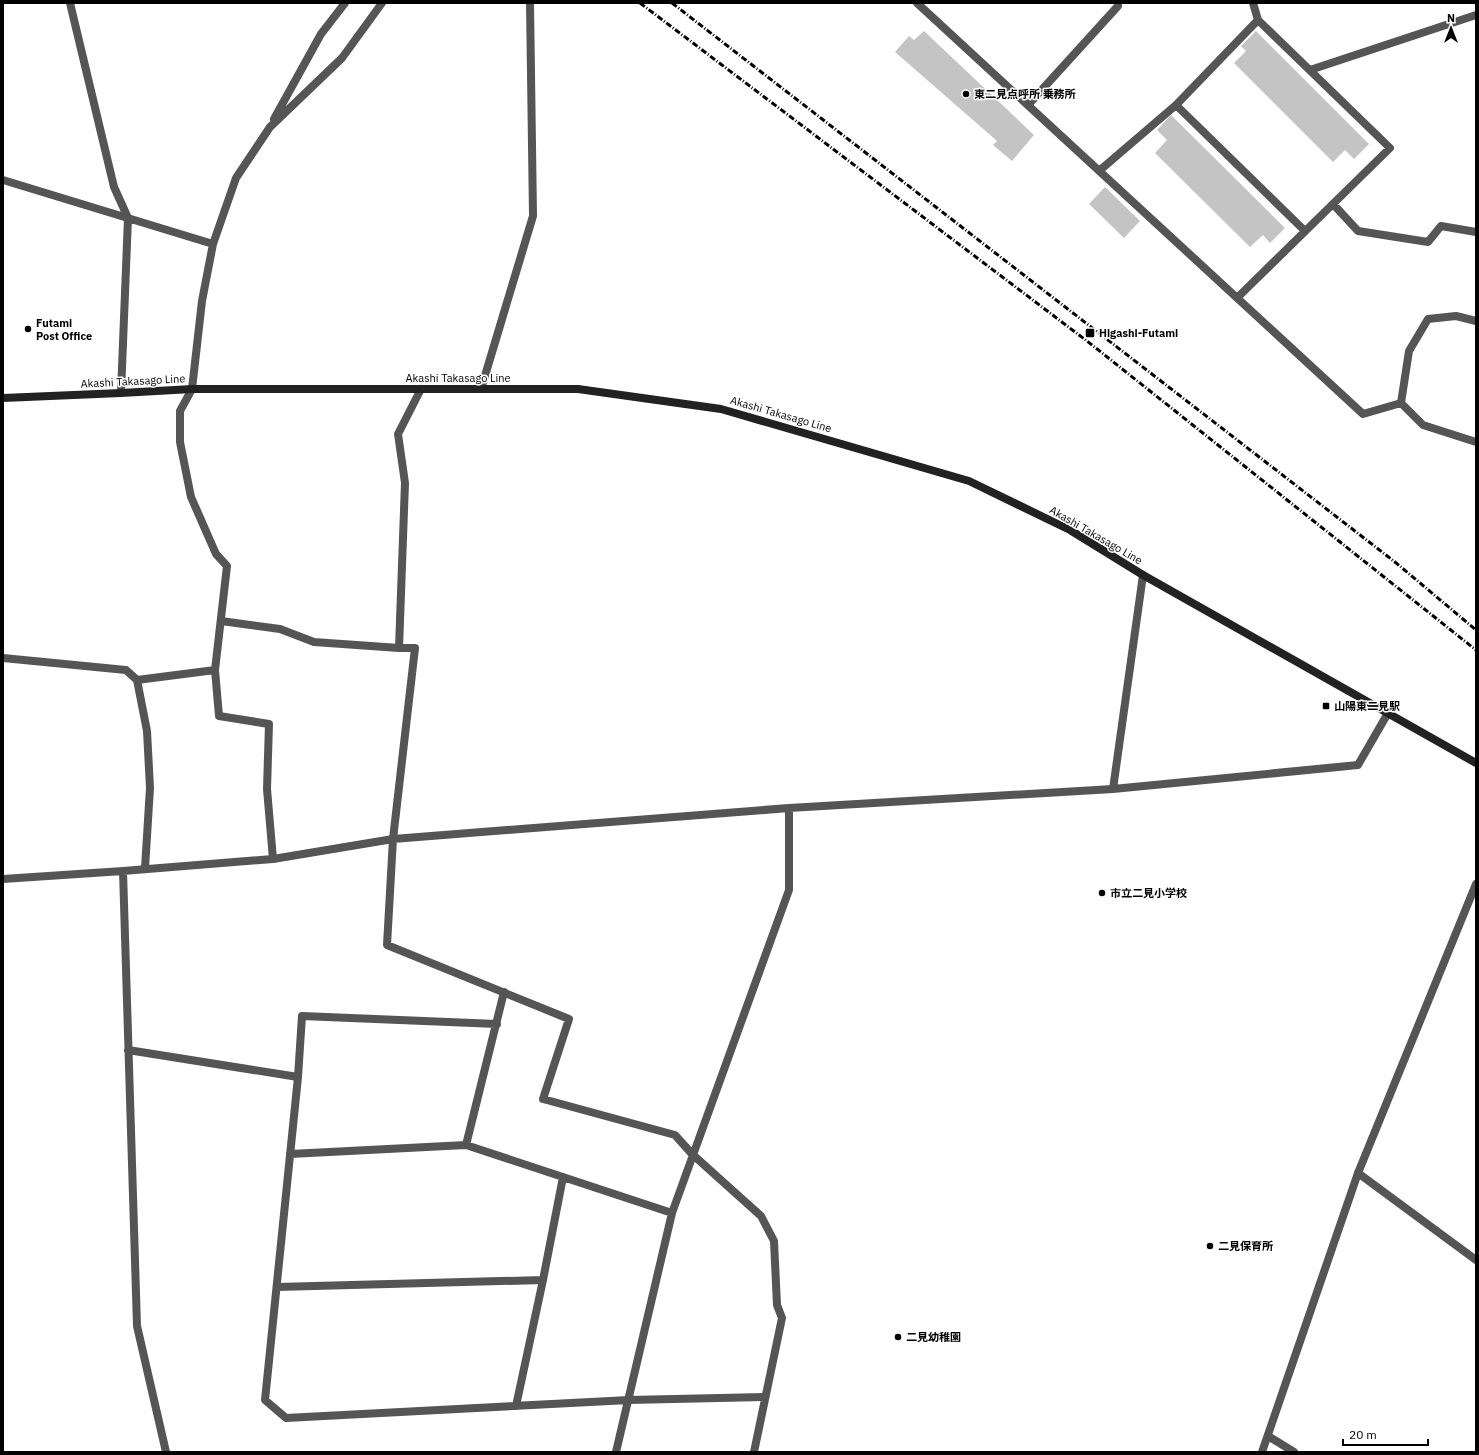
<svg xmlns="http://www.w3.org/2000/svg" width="1479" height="1455" font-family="'IBM Plex Sans','Noto Sans JP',sans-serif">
	<rect width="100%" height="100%" fill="#fff"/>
	<path fill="#c4c4c4" d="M 924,31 L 1034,135 L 1012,161 L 993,145 L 997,141 L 895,52 L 909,36 L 914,40 Z
		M 1256,31 L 1369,144 L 1354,159 L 1345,150 L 1333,162 L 1234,63 L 1246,51 L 1241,46 Z
		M 1171,115 L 1285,228 L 1270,243 L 1263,235 L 1250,247 L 1155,153 L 1167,140 L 1157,130 Z
		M 1105,187 L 1140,221 L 1124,238 L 1089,204 Z"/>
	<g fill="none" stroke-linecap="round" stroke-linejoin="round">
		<path stroke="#555" stroke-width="8" d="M 1028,105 L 1118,6 L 1118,3
			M 192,389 L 180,411 L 180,442 L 191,497 L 216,554 L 227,566 L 215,670
			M 221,621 L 280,629 L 314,642 L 399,648
			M 3,658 L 126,670 L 137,680 L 147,731 L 150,788 L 145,868
			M 137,680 L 215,670 L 219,716 L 269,724 L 267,789 L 273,859
			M 393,839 L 415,648 L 399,648 L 405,483 L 398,434 L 421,389"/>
		<path stroke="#555" stroke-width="8" d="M 70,3 L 114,187 L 128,218 L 121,393
			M 917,3 L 1363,414 L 1401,403
			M 1310,70 L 1476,15
			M 1176,105 L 1305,231
			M 274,119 L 321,34 L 345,3
			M 1099,171 L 1176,105 L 1258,20 L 1253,3
			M 3,180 L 213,244
			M 1333,204 L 1358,231 L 1428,242 L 1441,226 L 1476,232
			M 1237,298 L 1390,148 L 1258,20
			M 192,389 L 202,301 L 213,244 L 236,178 L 270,127 L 342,58 L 382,3
			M 481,389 L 533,216 L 530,3
			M 1401,403 L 1409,351 L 1428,319 L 1456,316 L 1476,321
			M 1401,403 L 1423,425 L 1476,442
			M 1113,789 L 1143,575
			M 393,839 L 387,945 L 569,1019 L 543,1099 L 675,1135 L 692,1154 L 761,1216 L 774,1241 L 777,1305 L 782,1318 L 754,1452
			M 123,871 L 137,1326 L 166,1452
			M 3,879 L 123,871 L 273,859 L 393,839 L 789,808 L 1113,789 L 1358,765 L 1388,713
			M 497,1024 L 302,1016 L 298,1077 L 265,1400 L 286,1418 L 629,1400 L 765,1397
			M 128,1050 L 298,1077
			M 466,1145 L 504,992
			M 290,1154 L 466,1145 L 672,1213
			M 277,1287 L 543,1280
			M 516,1406 L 543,1280 L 563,1177
			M 1268,1436 L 1294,1452
			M 616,1452 L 672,1213 L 789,890 L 789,808
			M 1262,1452 L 1358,1173 L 1476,884"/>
		<path stroke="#555" stroke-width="8" d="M 1358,1173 L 1476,1260"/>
		<path stroke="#222" stroke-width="8" d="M 3,398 L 121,393 L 192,389 L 578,389 L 721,409 L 969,481 L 1070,530 L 1143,575 L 1476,763"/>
		<path stroke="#000" stroke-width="3" stroke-dasharray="6 2 1 2" stroke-linecap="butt" d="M 640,3 L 1087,341 L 1476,650
			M 672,3 L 1395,562 L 1476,630"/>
	</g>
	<g fill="#000" stroke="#fff" stroke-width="1.5">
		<circle cx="966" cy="94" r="4"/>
		<circle cx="28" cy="329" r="4"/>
		<rect x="1085" y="328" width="10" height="10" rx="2"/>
		<rect x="1322" y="702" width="8" height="8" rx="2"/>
		<circle cx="1102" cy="893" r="4"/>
		<circle cx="1210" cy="1246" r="4"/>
		<circle cx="898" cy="1337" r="4"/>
	</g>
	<g text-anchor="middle" stroke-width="3" stroke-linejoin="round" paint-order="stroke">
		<g font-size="11" font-weight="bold" fill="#000" stroke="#fff" text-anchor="start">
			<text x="974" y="98">東二見点呼所 乗務所</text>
			<text x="36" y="327">Futami<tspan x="36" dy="13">Post Office</tspan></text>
			<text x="1099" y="337">Higashi-Futami</text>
			<text x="1334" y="710">山陽東二見駅</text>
			<text x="1110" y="897">市立二見小学校</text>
			<text x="1218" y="1250">二見保育所</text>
			<text x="906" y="1341">二見幼稚園</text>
		</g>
		<g font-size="11" fill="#000" stroke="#fff">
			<text x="458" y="382">Akashi Takasago Line</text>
			<text transform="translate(133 381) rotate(-3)" y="4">Akashi Takasago Line</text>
			<text transform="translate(781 414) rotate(16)" y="4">Akashi Takasago Line</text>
			<text transform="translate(1096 535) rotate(30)" y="4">Akashi Takasago Line</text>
		</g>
	</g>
	<rect width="1479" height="1455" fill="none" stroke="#000000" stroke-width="8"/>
	<g transform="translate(1451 28)" stroke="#ffffff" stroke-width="3" paint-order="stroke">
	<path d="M0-3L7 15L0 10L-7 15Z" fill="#000000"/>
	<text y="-6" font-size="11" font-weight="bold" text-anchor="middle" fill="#000000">N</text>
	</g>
	<path d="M1343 1439v6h85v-6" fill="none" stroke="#000000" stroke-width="2"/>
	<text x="1349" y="1439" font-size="12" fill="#000000" stroke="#ffffff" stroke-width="3" paint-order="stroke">20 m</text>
</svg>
